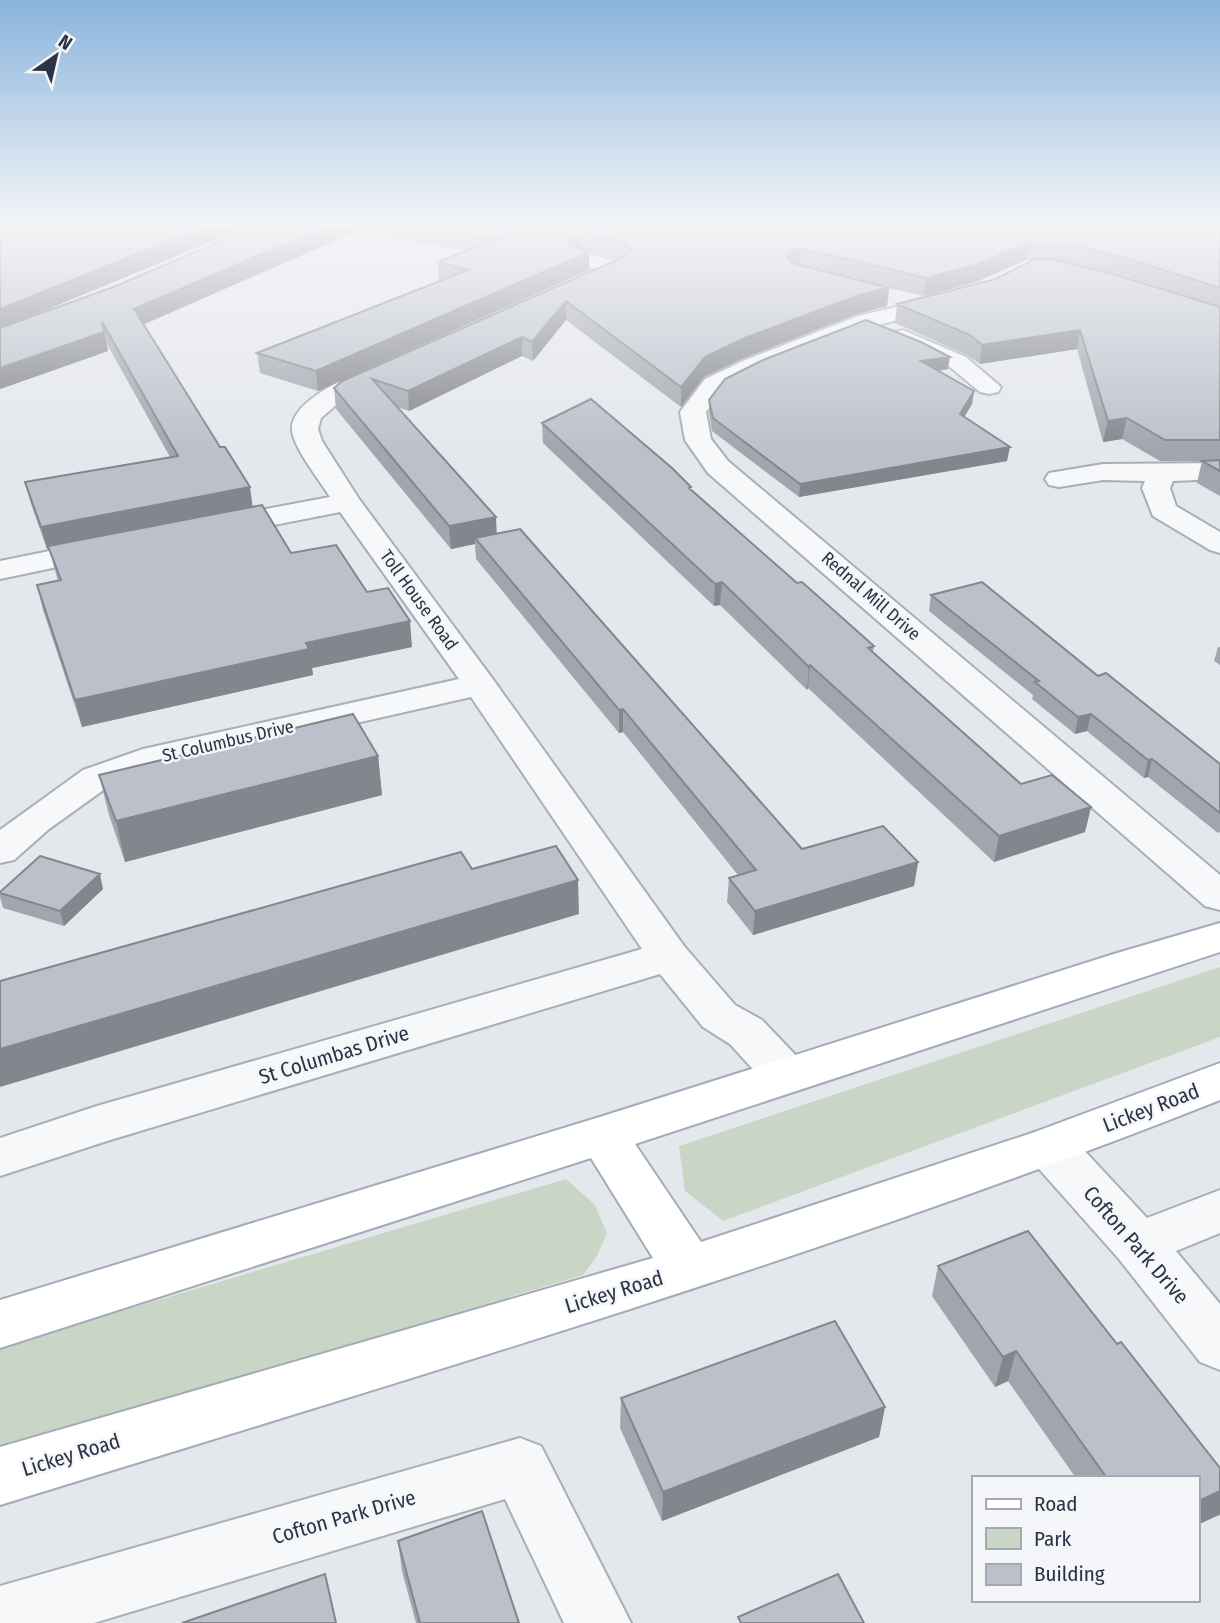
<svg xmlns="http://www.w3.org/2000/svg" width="1220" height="1623" font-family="'Fira Sans Condensed',sans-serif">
	<rect width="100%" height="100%" fill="#e4e7ec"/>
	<path fill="#c9d6c5" d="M 1220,967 L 1220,1037 L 723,1221 L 685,1191 L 679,1146 Z
		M 566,1179 L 595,1205 L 607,1233 L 597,1256 L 583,1275 L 0,1448 L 0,1347 Z"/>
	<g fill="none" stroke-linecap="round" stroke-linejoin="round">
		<defs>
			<path id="minor" d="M 581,253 L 625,263 L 628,267 L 625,271 L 590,287 L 576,287 L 572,283 L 576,279 L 597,269 L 574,263 L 571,259 L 574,255 Z
				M 947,295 L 955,296 L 958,301 L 955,306 L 874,326 L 761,370 L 723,389 L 706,412 L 711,439 L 728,461 L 1220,875 L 1220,910 L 1205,906 L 708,473 L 685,440 L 680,412 L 705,379 L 745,360 L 858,316 Z
				M 903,330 L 966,357 L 1001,387 L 998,392 L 989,394 L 980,392 L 950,367 L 895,342 L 892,337 L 895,332 Z
				M 381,366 L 389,368 L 393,373 L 389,378 L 343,399 L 321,418 L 318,429 L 322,441 L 359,499 L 492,678 L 684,946 L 735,1005 L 762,1020 L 803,1063 L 810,1075 L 803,1087 L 786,1092 L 769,1087 L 730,1044 L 703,1027 L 660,974 L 107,1141 L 0,1176 L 0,1138 L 97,1106 L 642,949 L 471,697 L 167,766 L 109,786 L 49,829 L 14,860 L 0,863 L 0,830 L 83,770 L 143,749 L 459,679 L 340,512 L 218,536 L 208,533 L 203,527 L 208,521 L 218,518 L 330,497 C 320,481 293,447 292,430 C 290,399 357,372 381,366 Z
				M 1220,463 L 1220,479 L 1173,481 L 1170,488 L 1176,506 L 1220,532 L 1220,553 L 1210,550 L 1153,516 L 1142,488 L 1145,481 L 1103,480 L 1059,487 L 1049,485 L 1045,479 L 1049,473 L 1103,464 Z
				M 104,540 L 115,543 L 119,549 L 115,555 L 0,579 L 0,561 Z
				M 1050,1128 L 1068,1133 L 1147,1218 L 1220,1190 L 1220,1233 L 1176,1251 L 1220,1304 L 1220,1370 L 1200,1362 L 1119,1259 L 1032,1161 L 1025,1147 L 1032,1133 Z
				M 520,1438 L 541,1446 L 631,1623 L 564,1623 L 505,1499 L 94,1623 L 0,1623 L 0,1586 Z"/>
			<path id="major" d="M 1220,923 L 1220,952 L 635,1144 L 701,1242 L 1032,1133 L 1220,1063 L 1220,1100 C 821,1258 410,1378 0,1505 L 0,1447 L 653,1258 L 591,1158 L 0,1348 L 0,1300 L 603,1116 L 1117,953 Z"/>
		</defs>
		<use href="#minor" stroke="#a9aeb7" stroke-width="4"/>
		<use href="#major" stroke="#a3abb8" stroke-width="4"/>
		<use href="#minor" fill="#f7f8fa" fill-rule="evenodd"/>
		<use href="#major" fill="#fff" fill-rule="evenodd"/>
	</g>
	<path fill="#a1a5ae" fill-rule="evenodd" d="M 0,224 L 254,224 L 24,319 L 116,286 L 260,224 L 1220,224 L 1220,496 L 1197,483 L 1202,461 L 1160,461 L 1122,439 L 1103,442 L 1077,349 L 980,364 L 967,355 L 895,323 L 897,304 L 996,279 L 1032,260 L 1026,260 L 976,282 L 924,296 L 889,288 L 887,306 L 857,314 L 744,358 L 704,377 L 681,407 L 566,320 L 533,361 L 522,356 L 409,411 L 397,407 L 497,534 L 802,849 L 918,862 L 914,886 L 753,935 L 727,902 L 729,878 L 738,875 L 623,732 L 619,733 L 476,559 L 475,544 L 451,549 L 336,409 L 334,388 L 619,259 L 587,252 L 589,252 L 589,270 L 318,391 L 260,373 L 257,353 L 441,281 L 439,280 L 438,262 L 467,251 L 357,231 L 143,325 L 253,507 L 291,553 L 367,592 L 412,647 L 312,668 L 313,675 L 82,727 L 43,610 L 37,585 L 58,581 L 49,549 L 47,549 L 31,504 L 25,482 L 170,457 L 107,344 L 108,351 L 0,389 ZM 1070,264 L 1125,276 L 1190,298 Z
		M 948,369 L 938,371 L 974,391 L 972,404 L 964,417 L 1007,461 L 799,497 L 712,431 L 709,413 L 709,400 Z
		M 542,423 L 691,490 L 797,583 L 874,646 L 873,652 L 1021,784 L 1091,807 L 1085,832 L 994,862 L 808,688 L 807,690 L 720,605 L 714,606 L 543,443 Z
		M 931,595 L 1098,676 L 1220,764 L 1220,832 L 1218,833 L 1148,777 L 1144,778 L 1087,731 L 1075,734 L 1032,699 L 1033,695 L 929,611 Z
		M 1218,647 L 1220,647 L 1220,665 L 1214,661 Z
		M 378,756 L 382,795 L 125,862 L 109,815 L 99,775 Z
		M 103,889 L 64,926 L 3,908 L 0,897 L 0,892 Z
		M 1028,1231 L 1117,1344 L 1121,1342 L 1220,1468 L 1220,1515 L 1197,1525 L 1197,1478 L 1076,1478 L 1008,1381 L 995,1387 L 932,1296 L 938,1266 Z
		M 621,1398 L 885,1407 L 879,1437 L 662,1521 L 620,1428 Z
		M 398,1541 L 519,1623 L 416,1623 L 402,1571 Z"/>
	<path fill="#83868d" d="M 211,224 L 254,224 L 0,329 L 0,309 Z
		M 332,224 L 356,224 L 357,231 L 137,327 L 134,309 Z
		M 581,233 L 582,250 L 573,252 L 568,242 L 573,235 Z
		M 1029,242 L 1026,260 L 976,282 L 924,296 L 926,278 Z
		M 800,248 L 799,265 L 785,274 L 787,256 L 791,250 Z
		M 589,252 L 589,270 L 318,391 L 316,371 Z
		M 889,288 L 887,306 L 857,314 L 744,358 L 704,377 L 681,407 L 681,387 L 705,357 L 745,338 L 859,295 Z
		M 566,301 L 566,320 L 533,361 L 532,342 Z
		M 1080,330 L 1077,349 L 980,364 L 982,345 Z
		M 104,332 L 108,351 L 0,389 L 0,368 Z
		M 522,337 L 522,356 L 409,411 L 408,391 Z
		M 950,357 L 948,369 L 919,374 L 921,361 Z
		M 974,391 L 972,404 L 958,427 L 960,414 Z
		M 1127,418 L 1122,439 L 1103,442 L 1108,421 Z
		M 1010,447 L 1007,461 L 799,497 L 800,484 Z
		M 250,487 L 253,509 L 47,549 L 41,527 Z
		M 496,517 L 497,539 L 475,538 L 475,544 L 451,549 L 449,526 Z
		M 722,582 L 720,605 L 714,606 L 715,584 Z
		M 410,621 L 412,647 L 312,668 L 313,675 L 82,727 L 75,700 L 306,643 Z
		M 810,665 L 808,688 L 807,690 L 809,667 Z
		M 623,709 L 623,732 L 619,733 L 619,710 Z
		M 1091,714 L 1087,731 L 1075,734 L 1078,717 Z
		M 378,756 L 382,795 L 125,862 L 116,821 Z
		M 1152,759 L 1148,777 L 1144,778 L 1148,760 Z
		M 1091,807 L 1085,832 L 994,862 L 999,836 Z
		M 918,862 L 914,886 L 753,935 L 755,911 Z
		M 100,874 L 103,889 L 64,926 L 60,911 Z
		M 578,880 L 579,914 L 0,1087 L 0,1049 Z
		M 1016,1351 L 1008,1381 L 995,1387 L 1003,1357 Z
		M 885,1407 L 879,1437 L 662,1521 L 663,1492 Z
		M 1220,1491 L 1220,1514 L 1197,1525 L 1197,1502 Z"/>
	<path fill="#bbc0ca" stroke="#83868d" stroke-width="2" d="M 0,224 L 211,224 L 0,309 Z
		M 260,224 L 332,224 L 134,309 L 220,447 L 225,447 L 250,487 L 41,527 L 25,482 L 178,456 L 102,322 L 104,332 L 0,368 L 0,328 L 116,286 Z
		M 410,224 L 1220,224 L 1220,288 L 1129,259 L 1079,247 L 1029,242 L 979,264 L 926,278 L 800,248 L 791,250 L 787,256 L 792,263 L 889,288 L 859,295 L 745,338 L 705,357 L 681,387 L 566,301 L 532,342 L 522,337 L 408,391 L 372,379 L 496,517 L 449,526 L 334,388 L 342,381 L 626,256 L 631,250 L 626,243 L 581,233 L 573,235 L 568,242 L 572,247 L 589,252 L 316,371 L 257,353 L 468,270 L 438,262 L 497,239 Z
		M 1035,259 L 1050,259 L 1113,274 L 1220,307 L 1220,440 L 1165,440 L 1127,418 L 1108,421 L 1080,330 L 982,345 L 970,335 L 897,304 L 996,279 Z
		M 866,320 L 921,342 L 950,357 L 921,361 L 974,391 L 960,414 L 1010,447 L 800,484 L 713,418 L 709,400 L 725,379 L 763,360 Z
		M 591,399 L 672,468 L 691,487 L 689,488 L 797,583 L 802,582 L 874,646 L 868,648 L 1021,784 L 1052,775 L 1091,807 L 999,836 L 810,665 L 809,667 L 722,582 L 715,584 L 542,423 Z
		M 1220,460 L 1220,471 L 1202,461 Z
		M 262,505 L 291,553 L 336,545 L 367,592 L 388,588 L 410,621 L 306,643 L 309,649 L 75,700 L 37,585 L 61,580 L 48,546 Z
		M 520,529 L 802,849 L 883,826 L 918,862 L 755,911 L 729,878 L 756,870 L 623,709 L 619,710 L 475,538 Z
		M 982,582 L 1098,676 L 1106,673 L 1220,764 L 1220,813 L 1152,759 L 1148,760 L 1091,714 L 1078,717 L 1035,682 L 1039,681 L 931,595 Z
		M 353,714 L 378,756 L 116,821 L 99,775 Z
		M 556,846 L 578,880 L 0,1049 L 0,981 L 461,852 L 472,869 Z
		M 40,856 L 100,874 L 60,911 L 0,893 L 0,892 Z
		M 1028,1231 L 1117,1344 L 1121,1342 L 1220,1468 L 1220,1491 L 1197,1502 L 1197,1478 L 1107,1478 L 1016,1351 L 1003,1357 L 938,1266 Z
		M 835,1321 L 885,1407 L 663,1492 L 621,1398 Z
		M 482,1511 L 519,1623 L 420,1623 L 398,1541 Z
		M 325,1574 L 336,1623 L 182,1623 Z
		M 838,1574 L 864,1623 L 741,1623 L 738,1617 Z"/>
	<linearGradient id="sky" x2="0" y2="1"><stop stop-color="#8bb4dd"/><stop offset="0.5" stop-color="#f3f4f6"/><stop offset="1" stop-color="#f3f4f6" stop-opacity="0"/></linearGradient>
	<rect width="1220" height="451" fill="url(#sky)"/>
	<g text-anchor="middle" stroke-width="5" stroke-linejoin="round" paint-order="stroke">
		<g font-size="18" fill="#2b3445" stroke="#f4f6f9">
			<text transform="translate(871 596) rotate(41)" y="6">Rednal Mill Drive</text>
			<text transform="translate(419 600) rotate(54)" y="6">Toll House Road</text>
			<text transform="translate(228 741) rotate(-13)" y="6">St Columbus Drive</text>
		</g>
		<g font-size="21" fill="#2b3445" stroke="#f4f6f9">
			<text transform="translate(334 1055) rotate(-17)" y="7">St Columbas Drive</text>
			<text transform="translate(1151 1108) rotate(-21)" y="7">Lickey Road</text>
			<text transform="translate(1136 1245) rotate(49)" y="7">Cofton Park Drive</text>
			<text transform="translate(614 1292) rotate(-17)" y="7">Lickey Road</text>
			<text transform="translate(71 1455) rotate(-17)" y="7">Lickey Road</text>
			<text transform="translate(344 1517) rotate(-16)" y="7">Cofton Park Drive</text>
		</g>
	</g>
	<rect x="972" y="1476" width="228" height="126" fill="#f4f6f9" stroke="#a4a8b1" stroke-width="2"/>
	<rect x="986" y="1499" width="35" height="10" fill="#ffffff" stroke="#a4a8b1" stroke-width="2"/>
	<text x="1034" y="1511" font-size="21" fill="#2b3445">Road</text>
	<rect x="986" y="1528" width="35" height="21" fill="#c9d6c5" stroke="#a4a8b1" stroke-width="2"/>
	<text x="1034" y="1546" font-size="21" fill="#2b3445">Park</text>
	<rect x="986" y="1564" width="35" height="21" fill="#bbc0ca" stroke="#a4a8b1" stroke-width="2"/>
	<text x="1034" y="1581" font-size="21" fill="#2b3445">Building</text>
	<g transform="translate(56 56) rotate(34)" stroke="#f4f6f9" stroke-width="5" paint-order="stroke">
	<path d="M0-5L12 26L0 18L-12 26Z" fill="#2b3445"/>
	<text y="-10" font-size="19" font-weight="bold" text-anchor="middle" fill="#2b3445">N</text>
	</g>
</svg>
